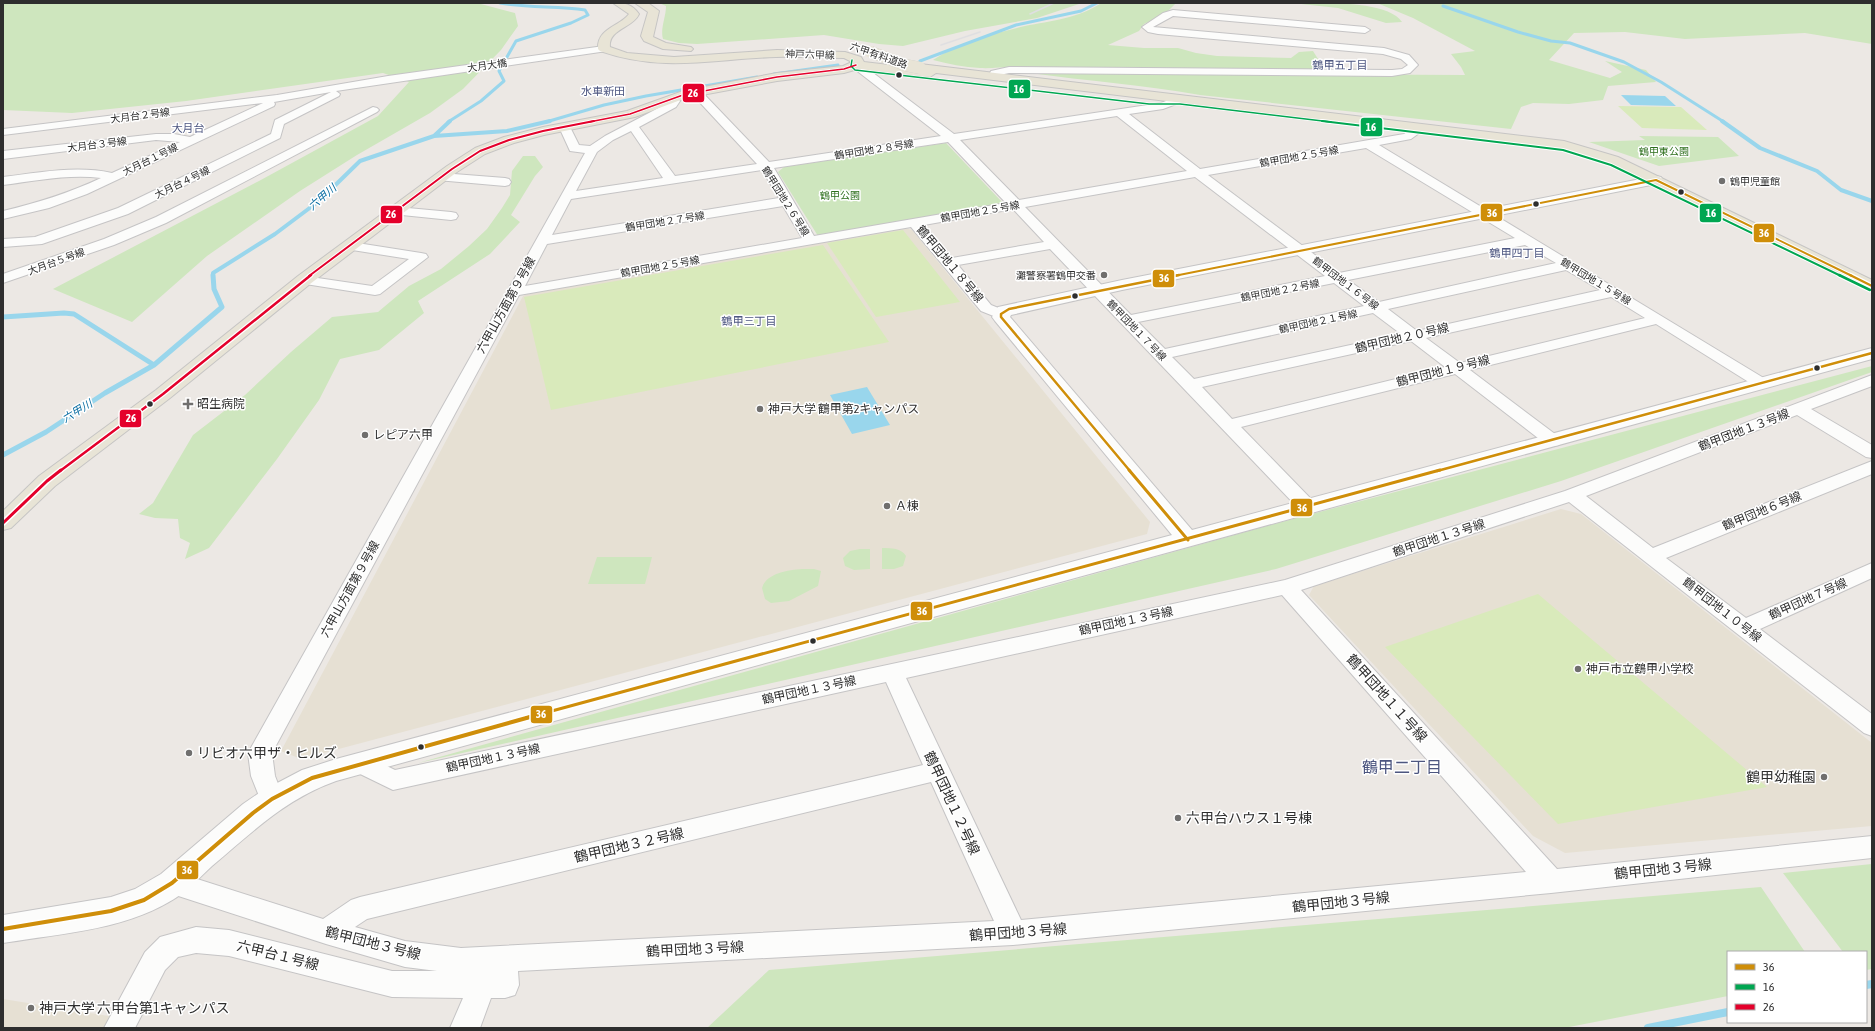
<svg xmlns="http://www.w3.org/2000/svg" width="1875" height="1031" font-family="'Asap Condensed','Noto Sans JP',sans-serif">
	<rect width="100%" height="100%" fill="#ece8e4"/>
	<path fill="#e6e0d3" d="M 905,228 L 912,230 L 1150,522 L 1147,534 L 301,759 L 281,751 L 523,296 L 530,293 Z
		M 1561,509 L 1581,514 L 1872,743 L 1872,826 L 1565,853 L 1533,836 L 1309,595 L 1314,586 Z
		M 3,999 L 115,1017 L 109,1028 L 3,1028 Z"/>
	<path fill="#cee6be" d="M 3,3 L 477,3 L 515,13 L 518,26 L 501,50 L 463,89 L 430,113 L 357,155 L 300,191 L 207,256 L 132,322 L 53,289 L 259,181 L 378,116 L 409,82 L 383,73 L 186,101 L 72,113 L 3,110 Z
		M 659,3 L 1082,3 L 1037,18 L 965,31 L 903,46 L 879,44 L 824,35 L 697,44 L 679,43 L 663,39 C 660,29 666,17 666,6 Z
		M 1101,3 L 1176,3 L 1165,14 L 1144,24 L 1139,31 L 1108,45 L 1144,48 L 1178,48 L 1196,53 L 1217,56 L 1291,58 L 1299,52 L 1313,51 L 1318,59 L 1315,67 L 1331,71 L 1034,70 C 1016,64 998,69 980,68 C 964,67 948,64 933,60 C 959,42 995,33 1025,26 C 1050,21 1080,18 1101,3 Z
		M 1292,3 C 1320,3 1387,0 1402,22 L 1386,23 L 1338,8 Z
		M 1377,3 L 1872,3 L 1872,44 L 1805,33 L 1685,39 L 1625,32 L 1574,33 L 1549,60 L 1610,78 L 1622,72 L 1605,61 L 1646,70 L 1656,82 L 1608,86 L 1603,100 L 1569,104 L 1533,103 L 1521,107 L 1511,129 L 1200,95 C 1144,85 1087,81 1030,73 L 1465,75 L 1461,67 L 1451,54 L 1475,51 L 1413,18 Z
		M 1639,136 L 1718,137 L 1739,156 L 1659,166 L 1589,142 L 1645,140 Z
		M 946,143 L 1002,202 L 997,205 L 818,236 L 778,172 L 784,167 Z
		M 523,156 L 535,156 L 543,167 L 535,176 L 511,215 L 520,222 L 490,254 L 418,301 L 424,313 L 379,350 L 340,359 L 319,400 L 277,459 L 209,548 L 185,559 L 190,543 L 180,538 L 178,519 L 155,518 L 139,514 L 153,503 L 193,435 L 245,395 L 291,352 L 332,317 L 378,312 L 409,286 L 441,269 L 469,246 L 487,229 L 502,208 L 510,195 L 512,171 Z
		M 1872,366 L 1872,372 L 1561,481 L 1276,569 L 418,763 L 1274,524 Z
		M 882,548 C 892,548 901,548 906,556 L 903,566 L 894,569 L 882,569 Z
		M 860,549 L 870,549 L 870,569 L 854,570 L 845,566 L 843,558 L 850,551 Z
		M 597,557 L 652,557 L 645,584 L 588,584 Z
		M 802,569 L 814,569 L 821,571 L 818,586 L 789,601 L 771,603 L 765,599 L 762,588 C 766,573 789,570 802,569 Z
		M 1872,864 L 1872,969 L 1866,970 L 1866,952 L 1843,952 L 1783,873 Z
		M 1761,887 L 1805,952 L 1728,952 L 1728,996 L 1564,1028 L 707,1028 L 769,970 Z"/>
	<path fill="#d9eabb" d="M 1618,106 L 1681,107 L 1707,130 L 1642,128 Z
		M 903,230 L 960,302 L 876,317 L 827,243 Z
		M 823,245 L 889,342 L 551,410 L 524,297 Z
		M 1538,594 L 1767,787 L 1558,824 L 1385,647 Z"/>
	<path fill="#99d6ec" d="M 1621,95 L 1665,96 L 1676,106 L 1631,105 Z
		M 867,387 L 890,425 L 852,434 L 830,395 Z"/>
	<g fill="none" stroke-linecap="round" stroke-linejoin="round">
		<path stroke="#99d6ec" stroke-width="3" d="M 1443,6 L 1518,32 L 1551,41 L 1570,43 L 1624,62 L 1661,82 L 1724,122
			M 920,61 L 1016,25 L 1081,11 L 1097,3
			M 774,74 L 838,65
			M 448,122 L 481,101 L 504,81 L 499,71 L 516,41 L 571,23 L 588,15 L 585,10 C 557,6 528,8 500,3
			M 546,122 L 604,105 L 646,96 L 757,77"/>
		<path stroke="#99d6ec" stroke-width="4" d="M 1722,121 L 1760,148 L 1817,171 L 1841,190 L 1872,201
			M 434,136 L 507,131 L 550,121
			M 213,276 L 213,273 L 275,234 L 319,201 L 360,161 L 434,136 L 450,121"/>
		<path stroke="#99d6ec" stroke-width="5" d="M 3,317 L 64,313 L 74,314 L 154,365
			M 3,455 L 46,432 L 105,393 L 154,365 L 222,307 L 214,289 L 213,275"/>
		<path stroke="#99d6ec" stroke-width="8" d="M 1866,985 L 1872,984
			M 1648,1028 L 1728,1012"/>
		<defs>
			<path id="minor" d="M 1173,10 L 1365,27 L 1370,30 L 1365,33 L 1173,16 L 1153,27 L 1384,48 L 1409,55 L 1418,65 L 1410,73 L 1392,76 L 1009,73 L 995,76 L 990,73 L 991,71 L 1009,67 L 1392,70 L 1402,69 L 1408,65 L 1401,59 L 1383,54 L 1158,34 L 1148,32 L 1142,27 L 1163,13 Z
				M 604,46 L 607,47 L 609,49 L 607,51 L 336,91 L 340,94 L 339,96 L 284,124 L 280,138 L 128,214 L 42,244 L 3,247 L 3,239 L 35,237 L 118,208 L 271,134 L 275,120 L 331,92 L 274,102 L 275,104 L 274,106 L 87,194 L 49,208 L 3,219 L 3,211 C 37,203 69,193 101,178 C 68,174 35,181 3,185 L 3,177 C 39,173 75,165 112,173 L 180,142 L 156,140 L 3,159 L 3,151 L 156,134 L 174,134 L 190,137 L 263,103 L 3,135 L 3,129 L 277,95 L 388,76 Z
				M 856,62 L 860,63 L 954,134 L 1161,103 L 1176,97 L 1184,97 L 1185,99 L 1184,101 L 1163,109 L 1129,114 L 1200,169 L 1404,134 L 1410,130 L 1412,125 L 1420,125 L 1422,131 L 1411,139 L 1379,145 L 1767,380 L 1769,383 L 1767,386 L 1761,388 L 1755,386 L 1656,324 L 1470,370 L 1559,437 L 1562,441 L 1559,445 L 1553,446 L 1547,445 L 1455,374 L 1241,427 L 1314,502 L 1316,506 L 1314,510 L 1307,512 L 1300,510 L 1050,249 L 958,265 L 991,305 L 1006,311 L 1009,314 L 1006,317 L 1001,319 L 981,311 L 911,227 L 519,295 L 272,753 L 275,776 L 284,799 L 281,806 L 272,809 L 263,806 L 251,776 L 248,753 L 585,153 L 570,151 L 559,127 L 561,125 L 569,125 L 579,145 L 590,146 L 605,136 L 668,103 L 669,96 L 677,96 L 680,101 L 676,107 L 639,127 L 675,176 L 757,164 L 692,94 L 691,92 L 692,90 L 700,90 L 769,162 L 941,136 L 852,67 L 851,65 ZM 1117,116 L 1187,171 L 1019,200 L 960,140 ZM 631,131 L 663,178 L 576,191 L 597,152 L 613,140 ZM 948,142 L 1006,203 L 814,236 L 774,168 ZM 1366,148 L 1515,238 L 1339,273 L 1208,175 ZM 762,170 L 779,198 L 552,235 L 571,199 ZM 1195,177 L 1325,276 L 1131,315 L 1025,207 ZM 783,206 L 802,238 L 525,286 L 547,244 ZM 1013,209 L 1044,242 L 952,258 L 924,225 ZM 1525,245 L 1556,263 L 1379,302 L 1348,280 ZM 1566,270 L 1600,290 L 1417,331 L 1388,309 ZM 1334,283 L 1364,306 L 1165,349 L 1138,322 ZM 1611,297 L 1645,318 L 1460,363 L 1426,338 ZM 1373,313 L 1401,334 L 1194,379 L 1172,357 ZM 1411,341 L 1445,367 L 1232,419 L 1202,387 Z
				M 373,107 L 377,108 L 379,110 L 377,112 L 166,223 L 114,245 L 3,283 L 3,274 L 104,239 L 156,217 Z
				M 441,173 L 505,178 L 509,179 L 511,182 L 509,185 L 505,186 L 437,180 L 435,177 L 437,174 Z
				M 397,207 L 451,212 L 456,213 L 458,216 L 456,219 L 451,220 L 392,214 L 390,211 L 392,208 Z
				M 351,242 L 421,253 L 426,254 L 428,257 L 380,294 L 375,295 L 299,283 L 297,280 L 299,277 L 304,276 L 372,286 L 409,259 L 346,249 L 344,246 L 346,243 Z
				M 1872,375 L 1872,386 L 1811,409 L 1872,445 L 1872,458 L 1866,457 L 1797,415 L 1586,496 L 1653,548 L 1872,461 L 1872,474 L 1666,558 L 1746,618 L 1872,563 L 1872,578 L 1760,629 L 1872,714 L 1872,736 L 1864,733 L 1569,502 L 1301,590 L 1557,869 L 1872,836 L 1872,858 L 1551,893 L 1013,945 L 518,971 L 519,985 L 515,995 L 505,998 L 491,998 L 480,1028 L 450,1028 L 463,998 L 392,997 L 229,956 L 196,953 L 178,957 L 165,970 L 135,1028 L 104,1028 L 145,952 L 160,937 L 196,927 L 229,930 L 392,971 L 437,971 L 405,967 L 326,944 L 163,891 L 159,883 L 163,875 L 172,871 L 323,919 L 351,900 L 360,897 L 923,765 L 886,682 L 393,790 L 354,771 L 350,764 L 354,757 L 362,754 L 395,770 L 1285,580 L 1565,491 ZM 1282,595 L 1526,872 L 1021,920 L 906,678 ZM 931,782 L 994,921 L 461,948 L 405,941 L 355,927 L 367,919 Z"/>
			<path id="tertiary" d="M 1656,176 L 1661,177 L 1663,180 L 1661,183 L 1122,290 L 1011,315 L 1010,317 L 1192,530 L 1872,348 L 1872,359 L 336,781 C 287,798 251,833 212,866 C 202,875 193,885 183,893 C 132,930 63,933 3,943 L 3,915 L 111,897 L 135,889 L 161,874 L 243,804 L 262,791 L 302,770 L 336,759 L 1172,535 L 995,321 L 992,317 L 998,307 L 1122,280 Z"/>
			<path id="primary" d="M 613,3 C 625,3 632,4 639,14 C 633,28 608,29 610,47 L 627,53 L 674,57 L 777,50 L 845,52 L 861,57 L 864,62 L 914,68 L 920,64 L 1564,141 L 1618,157 L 1872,280 L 1872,291 L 1608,163 L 1562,149 L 936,73 L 930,77 L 858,69 L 844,73 L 777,81 L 686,98 L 635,117 L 544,135 L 514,143 L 485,154 L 457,172 L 310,284 L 170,398 L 55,486 L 11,528 L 3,530 L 3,511 L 39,476 L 156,390 L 298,276 L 447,166 L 475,148 L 504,137 L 543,127 L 627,111 L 683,91 L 777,73 L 843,66 L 852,62 L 844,58 C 821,58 799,56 776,57 C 712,59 664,73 600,51 L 598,49 C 597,28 619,27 629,14 Z
				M 635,3 L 648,3 L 659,11 L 653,37 L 666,43 L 691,47 L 693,49 L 691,51 L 663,49 L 644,41 L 641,36 L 648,12 Z"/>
		</defs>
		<use href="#minor" stroke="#c5c4c5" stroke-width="2"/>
		<use href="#tertiary" stroke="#c5c4c5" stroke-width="2"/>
		<use href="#primary" stroke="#c6c5c4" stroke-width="2"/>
		<use href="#minor" fill="#fcfcfb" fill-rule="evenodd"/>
		<use href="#tertiary" fill="#fcfcfb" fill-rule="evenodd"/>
		<use href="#primary" fill="#e8e4d6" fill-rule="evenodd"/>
		<path stroke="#dfdfe1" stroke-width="1.5" d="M 1030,14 L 1054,3
			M 941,45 L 980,32"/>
		<defs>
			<path id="primary-bridge" d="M 871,52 L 905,65 L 920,68"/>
		</defs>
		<use href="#primary-bridge" stroke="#c6c5c4" stroke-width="12" stroke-linecap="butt"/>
		<use href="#primary-bridge" stroke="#e8e4d6" stroke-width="12"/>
		<defs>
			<path id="bus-1-far3" d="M 1656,180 L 1852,276
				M 1174,276 L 1656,180"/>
			<path id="bus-1-far2" d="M 1850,275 L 1872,286
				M 1001,314 L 1009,309 L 1179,275
				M 1001,314 L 1001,317 L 1130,471
				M 1437,471 L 1872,353"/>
			<path id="bus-1-far1" d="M 1129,470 L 1188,540
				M 526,718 L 1440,470"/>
			<path id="bus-1" d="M 3,929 L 111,911 L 144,900 L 172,883 L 253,813 L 272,799 L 312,778 L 530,717"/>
			<path id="bus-2-far2" d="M 852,60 L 851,66 L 855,70 L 1149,104 L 1180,104 L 1331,122"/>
			<path id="bus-2-far1" d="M 1322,121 L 1563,150 L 1611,165 L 1841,276"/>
			<path id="bus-2" d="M 1839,275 L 1870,290"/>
			<path id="bus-3-far3" d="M 589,122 L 630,114 L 683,95 L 777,77 L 844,69 L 856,65"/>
			<path id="bus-3-far2" d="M 309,276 L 452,169 L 480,151 L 509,140 L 543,131 L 594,121"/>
			<path id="bus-3-far1" d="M 60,471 L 163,394 L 311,275"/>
			<path id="bus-3" d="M 3,523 L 47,481 L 61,470"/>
		</defs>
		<use href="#bus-1-far3" stroke="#fff" stroke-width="4"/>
		<use href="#bus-1-far2" stroke="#fff" stroke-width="5"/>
		<use href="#bus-1-far1" stroke="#fff" stroke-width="6"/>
		<use href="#bus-1" stroke="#fff" stroke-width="7"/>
		<use href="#bus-2-far2" stroke="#fff" stroke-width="3"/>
		<use href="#bus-2-far1" stroke="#fff" stroke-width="4"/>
		<use href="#bus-2" stroke="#fff" stroke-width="5"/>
		<use href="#bus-3-far3" stroke="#fff" stroke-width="3"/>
		<use href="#bus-3-far2" stroke="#fff" stroke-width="4"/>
		<use href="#bus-3-far1" stroke="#fff" stroke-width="5"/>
		<use href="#bus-3" stroke="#fff" stroke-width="6"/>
		<use href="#bus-1-far3" stroke="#cf8e09" stroke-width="2"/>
		<use href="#bus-1-far2" stroke="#cf8e09" stroke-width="2.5"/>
		<use href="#bus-1-far1" stroke="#cf8e09" stroke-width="3"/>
		<use href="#bus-1" stroke="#cf8e09" stroke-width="4"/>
		<use href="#bus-2-far2" stroke="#00a651" stroke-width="1.5"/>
		<use href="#bus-2-far1" stroke="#00a651" stroke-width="2"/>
		<use href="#bus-2" stroke="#00a651" stroke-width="2.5"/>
		<use href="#bus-3-far3" stroke="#e4002b" stroke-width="1.5"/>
		<use href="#bus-3-far2" stroke="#e4002b" stroke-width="2"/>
		<use href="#bus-3-far1" stroke="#e4002b" stroke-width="2.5"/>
		<use href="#bus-3" stroke="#e4002b" stroke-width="3"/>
	</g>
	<g fill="#2e2e2e" stroke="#fff" stroke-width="1.5">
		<circle cx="899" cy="75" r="3.5"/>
		<circle cx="1681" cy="192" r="3.5"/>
		<circle cx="1536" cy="204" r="3.5"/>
		<circle cx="1075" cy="296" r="3.5"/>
		<circle cx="1817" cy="368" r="3.5"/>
		<circle cx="150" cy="404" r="3.5"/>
		<circle cx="813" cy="641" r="3.5"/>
		<circle cx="421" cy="747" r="3.5"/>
	</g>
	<g fill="#706f6e" stroke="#fff" stroke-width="1.5">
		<circle cx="1722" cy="181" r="4"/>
		<circle cx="1104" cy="275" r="4"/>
		<path d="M186 398h4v4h4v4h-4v4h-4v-4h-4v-4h4z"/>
		<circle cx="760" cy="409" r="4"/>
		<circle cx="365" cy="435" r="4"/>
		<circle cx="887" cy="506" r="4"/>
		<circle cx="1578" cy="669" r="4"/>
		<circle cx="189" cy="753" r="4"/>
		<circle cx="1824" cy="777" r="4"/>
		<circle cx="1178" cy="818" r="4"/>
		<circle cx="31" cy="1008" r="4"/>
	</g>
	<g text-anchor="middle" stroke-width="3" stroke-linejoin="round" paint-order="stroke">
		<g font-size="10" fill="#2e2e2e" stroke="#fff">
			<text transform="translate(810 54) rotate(2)" y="4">神戸六甲線</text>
			<text transform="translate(879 55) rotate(19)" y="4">六甲有料道路</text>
			<text transform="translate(487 65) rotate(-8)" y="4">大月大橋</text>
			<text transform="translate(140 115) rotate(-7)" y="4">大月台２号線</text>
			<text transform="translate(97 144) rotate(-7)" y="4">大月台３号線</text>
			<text transform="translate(874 149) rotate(-9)" y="4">鶴甲団地２８号線</text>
			<text transform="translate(1299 156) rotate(-10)" y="4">鶴甲団地２５号線</text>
			<text transform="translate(150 159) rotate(-26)" y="4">大月台１号線</text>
			<text transform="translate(182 182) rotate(-26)" y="4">大月台４号線</text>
			<text transform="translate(786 201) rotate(58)" y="4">鶴甲団地２６号線</text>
			<text transform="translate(980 211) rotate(-10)" y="4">鶴甲団地２５号線</text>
			<text transform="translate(665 221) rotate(-9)" y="4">鶴甲団地２７号線</text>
			<text transform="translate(56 261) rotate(-20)" y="4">大月台５号線</text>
			<text transform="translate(660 266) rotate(-10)" y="4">鶴甲団地２５号線</text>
			<text transform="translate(1596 281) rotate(31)" y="4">鶴甲団地１５号線</text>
			<text transform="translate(1346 283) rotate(37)" y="4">鶴甲団地１６号線</text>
			<text transform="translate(1280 290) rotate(-11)" y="4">鶴甲団地２２号線</text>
			<text transform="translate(1318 321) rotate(-12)" y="4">鶴甲団地２１号線</text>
			<text transform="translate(1137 330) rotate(46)" y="4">鶴甲団地１７号線</text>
		</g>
		<g font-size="10" fill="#2c6e1b" stroke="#fff">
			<text x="1664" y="155">鶴甲東公園</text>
			<text x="840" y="199">鶴甲公園</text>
		</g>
		<g font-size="10" fill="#2e2e2e" stroke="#fff" text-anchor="start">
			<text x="1730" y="185">鶴甲児童館</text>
			<text x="1096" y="279" text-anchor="end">灘警察署鶴甲交番</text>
		</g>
		<g font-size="11" fill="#4d5680" stroke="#fff">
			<text x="1340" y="69">鶴甲五丁目</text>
			<text x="603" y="95">水車新田</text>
			<text x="188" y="132">大月台</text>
			<text x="1517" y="257">鶴甲四丁目</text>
			<text x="749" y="325">鶴甲三丁目</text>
		</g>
		<g font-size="11" font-style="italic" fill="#0d6fa3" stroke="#fff">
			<text transform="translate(322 197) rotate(-41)" y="4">六甲川</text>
			<text transform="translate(77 411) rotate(-31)" y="4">六甲川</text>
		</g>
		<g font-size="12" fill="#2e2e2e" stroke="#fff">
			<text transform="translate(950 264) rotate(50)" y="4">鶴甲団地１８号線</text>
			<text transform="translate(506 305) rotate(-61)" y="4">六甲山方面第９号線</text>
			<text transform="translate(1402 338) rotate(-13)" y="4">鶴甲団地２０号線</text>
			<text transform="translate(1443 371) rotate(-14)" y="4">鶴甲団地１９号線</text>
			<text transform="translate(1744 430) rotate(-21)" y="4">鶴甲団地１３号線</text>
			<text transform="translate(1762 511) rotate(-22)" y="4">鶴甲団地６号線</text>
			<text transform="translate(1439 538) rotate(-18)" y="4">鶴甲団地１３号線</text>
			<text transform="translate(350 589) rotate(-61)" y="4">六甲山方面第９号線</text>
			<text transform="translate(1808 599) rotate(-24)" y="4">鶴甲団地７号線</text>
			<text transform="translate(1722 610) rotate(38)" y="4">鶴甲団地１０号線</text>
			<text transform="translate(1126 621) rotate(-12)" y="4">鶴甲団地１３号線</text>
			<text transform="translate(809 690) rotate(-12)" y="4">鶴甲団地１３号線</text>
			<text transform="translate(493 758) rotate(-12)" y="4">鶴甲団地１３号線</text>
		</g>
		<g font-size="12" fill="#2e2e2e" stroke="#fff" text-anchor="start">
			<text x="197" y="408">昭生病院</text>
			<text x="768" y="413">神戸大学 鶴甲第2キャンパス</text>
			<text x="373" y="439">レピア六甲</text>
			<text x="895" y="510">Ａ棟</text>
			<text x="1586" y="673">神戸市立鶴甲小学校</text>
		</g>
		<g font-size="14" fill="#2e2e2e" stroke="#fff">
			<text transform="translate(1387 698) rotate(48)" y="5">鶴甲団地１１号線</text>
			<text transform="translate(952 803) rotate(65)" y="5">鶴甲団地１２号線</text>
			<text transform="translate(629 845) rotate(-13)" y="5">鶴甲団地３２号線</text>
			<text transform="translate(1663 869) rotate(-6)" y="5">鶴甲団地３号線</text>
			<text transform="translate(1341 902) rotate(-6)" y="5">鶴甲団地３号線</text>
			<text transform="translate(1018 932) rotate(-4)" y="5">鶴甲団地３号線</text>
			<text transform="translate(373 943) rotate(14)" y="5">鶴甲団地３号線</text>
			<text transform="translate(695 949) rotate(-3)" y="5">鶴甲団地３号線</text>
			<text transform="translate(278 955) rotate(14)" y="5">六甲台１号線</text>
		</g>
		<g font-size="14" fill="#2e2e2e" stroke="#fff" text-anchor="start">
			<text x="197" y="758">リビオ六甲ザ・ヒルズ</text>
			<text x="1816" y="782" text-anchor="end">鶴甲幼稚園</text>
			<text x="1186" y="823">六甲台ハウス１号棟</text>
			<text x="39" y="1013">神戸大学 六甲台第1キャンパス</text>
		</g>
		<g font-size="16" fill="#4d5680" stroke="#fff">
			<text x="1402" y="773">鶴甲二丁目</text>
		</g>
	</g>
	<g stroke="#fff" stroke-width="1.5">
		<rect x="1008" y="79" width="23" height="20" rx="4" fill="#00a651"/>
		<rect x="682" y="83" width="23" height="20" rx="4" fill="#e4002b"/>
		<rect x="1360" y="117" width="23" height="20" rx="4" fill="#00a651"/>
		<rect x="1480" y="203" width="23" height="19" rx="4" fill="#cf8e09"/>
		<rect x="1699" y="203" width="23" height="20" rx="4" fill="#00a651"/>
		<rect x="380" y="205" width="23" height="19" rx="4" fill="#e4002b"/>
		<rect x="1753" y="223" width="22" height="20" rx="4" fill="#cf8e09"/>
		<rect x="1152" y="269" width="23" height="19" rx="4" fill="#cf8e09"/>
		<rect x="119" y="409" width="23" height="19" rx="4" fill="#e4002b"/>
		<rect x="1290" y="498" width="23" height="19" rx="4" fill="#cf8e09"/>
		<rect x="910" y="601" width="23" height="20" rx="4" fill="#cf8e09"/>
		<rect x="530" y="705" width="23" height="19" rx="4" fill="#cf8e09"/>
		<rect x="176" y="860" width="23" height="20" rx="4" fill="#cf8e09"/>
	</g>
	<g font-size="11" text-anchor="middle" font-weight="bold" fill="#fff">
		<text x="1019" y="93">16</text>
		<text x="693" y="97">26</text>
		<text x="1371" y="131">16</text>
		<text x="1492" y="217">36</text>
		<text x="1711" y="217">16</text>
		<text x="391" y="218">26</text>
		<text x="1764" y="237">36</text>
		<text x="1164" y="282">36</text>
		<text x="131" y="422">26</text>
		<text x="1302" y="512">36</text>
		<text x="922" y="615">36</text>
		<text x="541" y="718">36</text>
		<text x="187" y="874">36</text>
	</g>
	<rect width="1875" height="1031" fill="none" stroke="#2e2e2e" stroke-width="8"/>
	<rect x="1727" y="951" width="140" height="72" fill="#ffffff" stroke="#ababab"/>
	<rect x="1735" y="964" width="20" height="6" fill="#cf8e09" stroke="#ababab"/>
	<text x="1763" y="971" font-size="12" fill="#2e2e2e">36</text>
	<rect x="1735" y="984" width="20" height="6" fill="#00a651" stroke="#ababab"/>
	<text x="1763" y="991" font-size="12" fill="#2e2e2e">16</text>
	<rect x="1735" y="1004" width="20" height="6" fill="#e4002b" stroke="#ababab"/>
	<text x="1763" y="1011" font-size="12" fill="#2e2e2e">26</text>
</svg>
